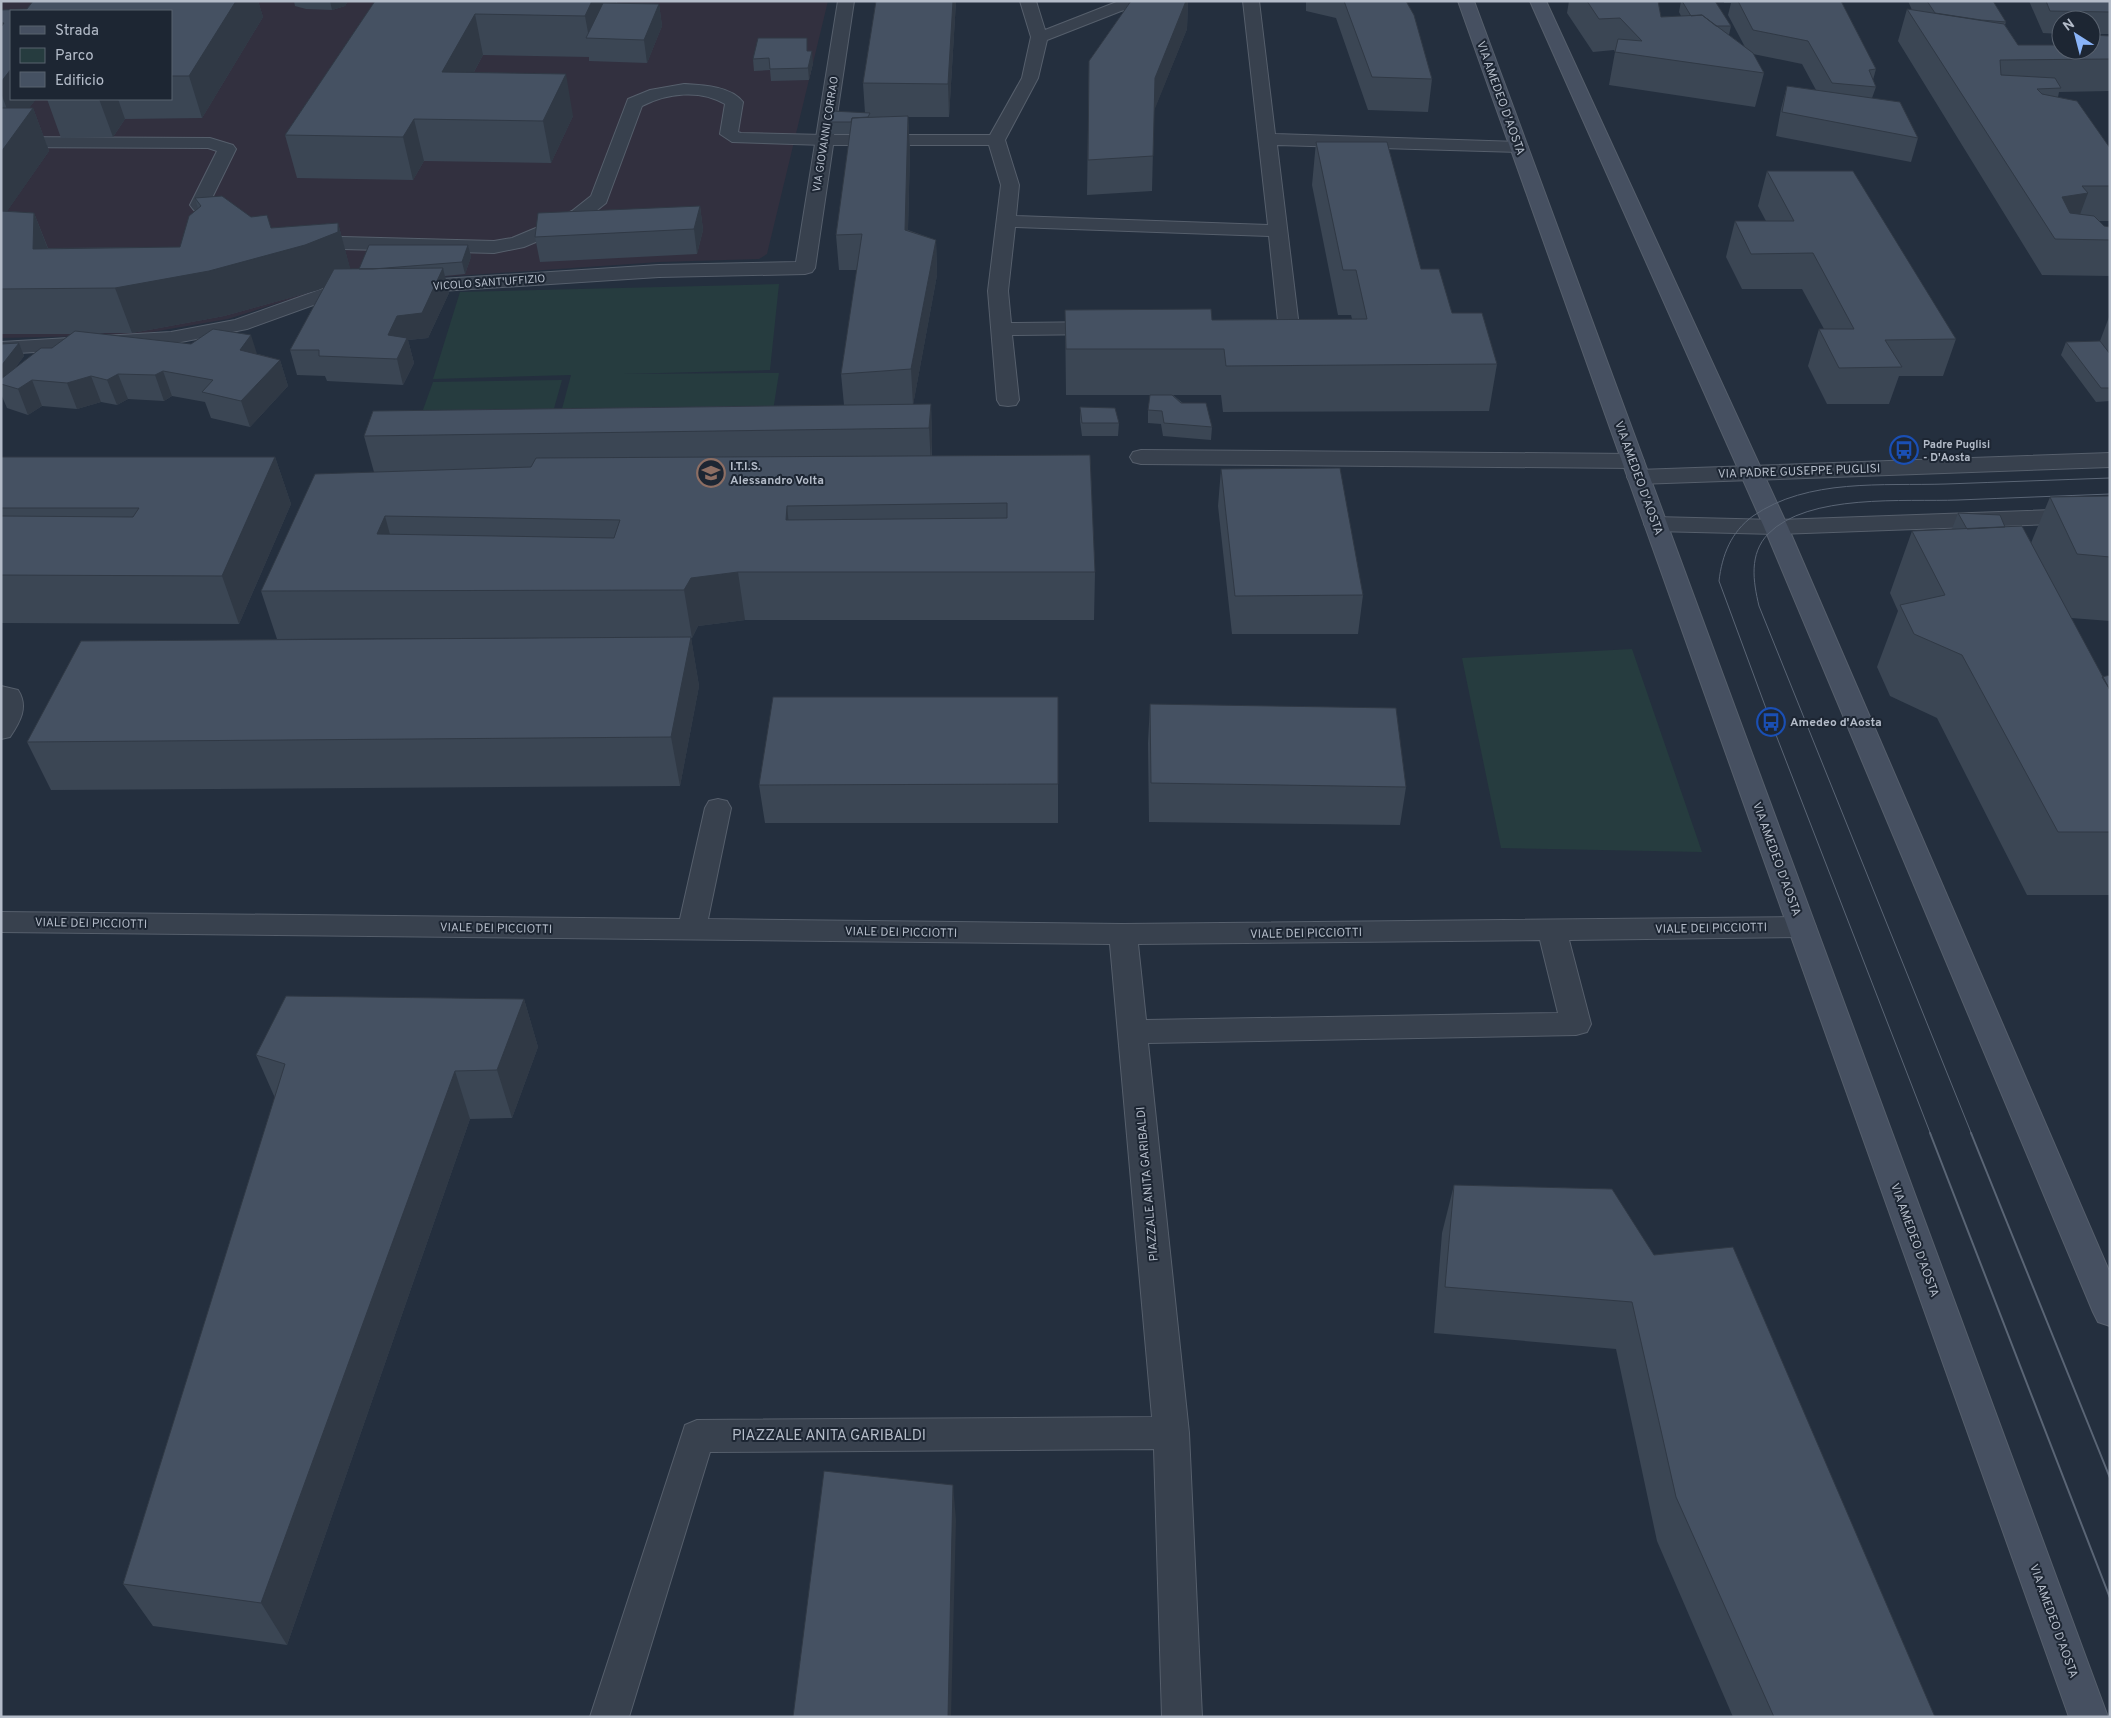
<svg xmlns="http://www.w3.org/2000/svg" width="2111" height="1718" font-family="Overpass,sans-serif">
	<rect width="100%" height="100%" fill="#242f3e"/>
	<path fill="#32303f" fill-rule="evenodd" d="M 1,1 L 828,1 L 767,254 L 759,259 L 660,262 L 339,284 L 228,319 L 135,335 L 1,338 ZM 11,11 L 171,11 L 171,99 L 11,99 Z"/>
	<path fill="#263c3f" d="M 779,284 L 770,370 L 622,374 L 779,373 L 769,436 L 554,439 L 571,375 L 433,379 L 460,292 Z
		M 562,380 L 544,444 L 410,446 L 433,382 Z
		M 1632,649 L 1702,852 L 1501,848 L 1462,658 Z"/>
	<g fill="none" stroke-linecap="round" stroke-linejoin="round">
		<defs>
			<path id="lane" d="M 684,84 C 702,85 731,86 743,102 L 738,132 L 741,133 L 824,135 L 830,136 L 833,140 L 830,144 L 824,145 L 732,142 L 720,134 L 725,104 C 700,89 667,93 642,106 L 606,203 L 586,219 L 557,233 L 524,247 L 494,253 L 305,248 L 298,246 L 295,242 L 298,238 L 305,236 L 494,241 L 512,238 L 543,225 L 572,211 L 591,196 L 628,99 L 650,90 Z
				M 1,137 L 210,138 L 233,145 L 236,149 L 209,204 C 215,212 227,212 232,220 L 230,224 C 214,228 198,217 190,205 L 217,151 L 208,148 L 1,147 Z"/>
			<path id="street" d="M 838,1 L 854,1 L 834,135 L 990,135 L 1022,78 L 1031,37 L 1020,1 L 1036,1 L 1045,30 L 1119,1 L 1148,1 L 1146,4 L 1121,11 L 1047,40 L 1038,78 L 1005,140 L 1019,185 L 1016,216 L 1268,225 L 1243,1 L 1259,1 L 1275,134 L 1519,142 L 1525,143 L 1528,147 L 1525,151 L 1519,152 L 1277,145 L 1299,327 L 1296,331 C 1282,335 1265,335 1251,331 L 1248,327 L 1251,323 L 1278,321 L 1269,236 L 1015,227 L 1008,291 L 1011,323 L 1102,322 L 1109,324 L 1112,328 L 1109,332 L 1102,334 L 1012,335 L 1019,400 L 1016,405 L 1008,406 L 1000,405 L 997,400 L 988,291 L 1001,185 L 989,145 L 833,145 L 815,268 L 812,272 L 805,274 L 659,277 L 410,293 L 403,291 L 400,287 L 403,283 L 410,281 L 659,265 L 796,262 Z
				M 339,283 L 361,285 L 364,289 L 361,293 L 341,295 L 247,329 L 171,344 L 1,354 L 1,342 L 171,332 L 235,320 Z
				M 1141,450 L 1633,454 L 1641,456 L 1644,461 L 1641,466 L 1633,468 L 1141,464 L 1133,462 L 1130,457 L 1133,452 Z
				M 2110,453 L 2110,467 L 1638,484 L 1630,482 L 1627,477 L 1630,472 L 1638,470 Z
				M 2110,508 L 2110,522 L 1776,534 L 1655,531 L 1647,529 L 1644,524 L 1647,519 L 1655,517 L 1776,520 Z
				M 1,686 L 18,690 C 29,707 20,722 10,737 L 1,739 Z
				M 718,799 L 727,801 L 731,808 L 708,919 L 1123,924 L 1802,917 L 1812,920 L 1816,927 L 1812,934 L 1802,937 L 1569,940 L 1591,1024 L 1587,1032 L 1576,1035 L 1148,1043 L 1189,1433 L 1202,1717 L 1162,1717 L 1154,1449 L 710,1452 L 629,1717 L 590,1717 L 685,1425 L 697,1420 L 1152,1417 L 1110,944 L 1,932 L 1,912 L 680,919 L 705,808 L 709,801 ZM 1540,940 L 1558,1013 L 1146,1020 L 1138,944 Z"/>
			<path id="secondary" d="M 1458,1 L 1474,1 L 2108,1717 L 2069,1717 Z
				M 1530,1 L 1546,1 L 1788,527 L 2110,1273 L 2110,1326 L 2098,1322 L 2093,1312 L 1764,527 Z"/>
		</defs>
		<use href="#lane" stroke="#565f6c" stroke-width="2"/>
		<use href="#street" stroke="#565f6c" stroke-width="2"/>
		<use href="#secondary" stroke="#565f6c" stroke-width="2"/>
		<use href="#lane" fill="#38414e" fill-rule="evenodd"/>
		<use href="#street" fill="#38414e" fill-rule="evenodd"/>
		<use href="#secondary" fill="#465061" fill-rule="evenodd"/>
		<path stroke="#5a6575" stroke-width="1" d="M 1931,1135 L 1771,722 L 1719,581 C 1722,555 1731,532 1753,516 C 1808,478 1883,486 1946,484 C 2001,482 2055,480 2110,478
			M 1972,1135 L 1759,606 C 1753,581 1749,554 1768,534 C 1808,493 1905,502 1958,500 C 2009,498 2059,496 2110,494"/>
		<path stroke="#5a6575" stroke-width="2" d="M 1930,1133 L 2110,1598
			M 1971,1133 L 2110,1478"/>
	</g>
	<path fill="#3b4654" d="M 33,1 L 258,1 L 263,17 L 202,118 L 125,119 L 113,137 L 61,138 L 47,99 L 171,99 L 171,11 L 11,11 L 11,99 L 36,99 L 29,108 L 33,108 L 49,151 L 7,211 L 34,213 L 48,248 L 180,247 L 198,209 L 195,198 L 251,217 L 271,228 L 338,223 L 350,269 L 359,269 L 468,245 L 471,257 L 465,274 L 445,276 L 449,293 L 428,338 L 408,340 L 414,363 L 403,385 L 327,381 L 325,376 L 297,375 L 290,350 L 324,287 L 318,290 L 224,316 L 132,333 L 97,333 L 258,354 L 280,360 L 288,386 L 250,427 L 211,418 L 205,402 L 172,396 L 164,401 L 128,399 L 117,405 L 101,402 L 77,409 L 42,406 L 28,415 L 7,408 L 1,394 L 1,344 L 19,343 L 24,356 L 15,368 L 52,348 L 71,334 L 1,334 L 1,10 L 27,9 Z
		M 294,1 L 348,1 L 345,6 L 332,10 L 306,9 L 295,6 Z
		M 375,1 L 617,1 L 617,3 L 659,4 L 662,26 L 647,63 L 589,61 L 589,57 L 483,55 L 474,72 L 573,116 L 551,163 L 424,161 L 413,180 L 297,178 L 285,135 Z
		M 876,1 L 956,1 L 949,117 L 908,117 L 910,150 L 908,230 L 936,240 L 937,275 L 913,405 L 931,404 L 932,441 L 932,456 L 1090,455 L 1095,572 L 1094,620 L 745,620 L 698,626 L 692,638 L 691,638 L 699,686 L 680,786 L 51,790 L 27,742 L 542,638 L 277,639 L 261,591 L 374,472 L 364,436 L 844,405 L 841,374 L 857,270 L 839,270 L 836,235 L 850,134 L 830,134 L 829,122 L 865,113 L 863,83 Z
		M 1131,1 L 1188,1 L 1187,29 L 1154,110 L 1152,191 L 1087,195 L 1089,61 Z
		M 1306,1 L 1406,1 L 1432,79 L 1428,112 L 1368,110 L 1336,18 L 1306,11 Z
		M 1569,1 L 1658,1 L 1661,17 L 1681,16 L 1679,12 L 1681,1 L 1731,26 L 1729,35 L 1745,47 L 1728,15 L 1731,3 L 1724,3 L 1724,1 L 1841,1 L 1876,69 L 1873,80 L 1876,87 L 1872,98 L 1918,138 L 1911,162 L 1776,136 L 1781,109 L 1787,86 L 1816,90 L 1802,64 L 1753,54 L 1764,73 L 1755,107 L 1609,85 L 1615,52 L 1614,50 L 1593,52 L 1567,13 Z
		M 1908,1 L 1993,1 L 2006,22 L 2005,25 L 2018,45 L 2091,50 L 2110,36 L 2110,91 L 2059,92 L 2058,97 L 2110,148 L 2110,221 L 2098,221 L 2104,226 L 2110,227 L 2110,276 L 2042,275 L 1898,41 L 1907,9 L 1912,10 Z
		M 2029,1 L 2110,1 L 2110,34 L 2091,34 L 2091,20 L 2061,20 L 2061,34 L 2043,33 Z
		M 808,51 L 813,63 L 809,80 L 771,81 L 770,70 L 754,71 L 753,59 Z
		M 1316,142 L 1421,269 L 1452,313 L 1497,364 L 1489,411 L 1223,412 L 1221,395 L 1173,395 L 1212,427 L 1211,440 L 1163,436 L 1161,424 L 1148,423 L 1148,410 L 1150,395 L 1066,395 L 1065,310 L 1212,320 L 1352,319 L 1351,315 L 1338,315 L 1312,185 Z
		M 1767,171 L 1956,339 L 1943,376 L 1899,376 L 1889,404 L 1827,404 L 1808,366 L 1819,329 L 1824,329 L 1802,289 L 1742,289 L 1726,257 L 1735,221 L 1766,221 L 1758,206 Z
		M 700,206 L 703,230 L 697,254 L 540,262 L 535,237 Z
		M 2109,317 L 2110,317 L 2110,401 L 2096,402 L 2061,355 L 2066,342 L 2100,341 Z
		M 1080,407 L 1119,423 L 1118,436 L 1082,436 L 1080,421 Z
		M 1,457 L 275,457 L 291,504 L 239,624 L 1,623 Z
		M 1221,469 L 1363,595 L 1358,634 L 1232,634 L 1218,506 Z
		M 2110,496 L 2110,621 L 2071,618 L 2102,677 L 2110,675 L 2110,895 L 2027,895 L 1937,718 L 1890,696 L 1877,667 L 1898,611 L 1890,593 L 1912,531 L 1952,529 L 1958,513 L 2005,527 L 2031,543 L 2050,497 Z
		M 1058,697 L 1058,823 L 765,823 L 759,785 Z
		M 1150,704 L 1406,787 L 1400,825 L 1149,822 L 1148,743 Z
		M 524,999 L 538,1047 L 512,1118 L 470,1119 L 287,1645 L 153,1626 L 123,1584 L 275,1098 L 256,1055 Z
		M 1454,1185 L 1612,1189 L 1935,1717 L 1733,1717 L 1657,1541 L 1616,1349 L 1434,1333 L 1442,1233 Z"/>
	<path fill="#303945" d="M 236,1 L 258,1 L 263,17 L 202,118 L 189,76 Z
		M 330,1 L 348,1 L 345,6 L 332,10 Z
		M 592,1 L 617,1 L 600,38 L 589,38 L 585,16 Z
		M 953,1 L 956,1 L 949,117 L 948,84 Z
		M 1186,1 L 1188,1 L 1187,29 L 1154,111 L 1155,78 Z
		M 659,4 L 662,26 L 647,63 L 644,40 Z
		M 475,14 L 483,55 L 451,114 L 442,72 Z
		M 812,51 L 813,63 L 809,80 L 808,68 Z
		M 11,69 L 11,99 L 36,99 L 14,128 L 1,93 L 1,82 Z
		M 566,74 L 573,116 L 551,163 L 543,121 Z
		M 99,99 L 118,99 L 125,119 L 113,137 Z
		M 33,108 L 49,151 L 1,220 L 1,152 Z
		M 908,116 L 910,150 L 907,265 L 905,230 Z
		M 414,119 L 424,161 L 413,180 L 403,137 Z
		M 2088,193 L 2075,228 L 2062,197 Z
		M 700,206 L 703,230 L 697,254 L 694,229 Z
		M 34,213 L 51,257 L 33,249 Z
		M 338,223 L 350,268 L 350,277 L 318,290 L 224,316 L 132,333 L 115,288 L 278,252 Z
		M 936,240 L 937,275 L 913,405 L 911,369 Z
		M 468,245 L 471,257 L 465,274 L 462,262 Z
		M 443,268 L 449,293 L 428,338 L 408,340 L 414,363 L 403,385 L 397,359 L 404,341 L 394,360 L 388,335 L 397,316 Z
		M 251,335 L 259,360 L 240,350 Z
		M 19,343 L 24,356 L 3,384 L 1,380 L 1,366 Z
		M 280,360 L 288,386 L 250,427 L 241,401 Z
		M 163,371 L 172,396 L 164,401 L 155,375 Z
		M 118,374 L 128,399 L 117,405 L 107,380 Z
		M 91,376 L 101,402 L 77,409 L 67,383 Z
		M 32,380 L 42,406 L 28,415 L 18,389 Z
		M 931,404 L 932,441 L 931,466 L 929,428 Z
		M 275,457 L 291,504 L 239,624 L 222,576 Z
		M 787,506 L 792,554 L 786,520 Z
		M 385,516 L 398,564 L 377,534 Z
		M 738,572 L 745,620 L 698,626 L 692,638 L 684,590 L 691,578 Z
		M 691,637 L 699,686 L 680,786 L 671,737 Z
		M 524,999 L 538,1047 L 512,1118 L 497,1070 Z
		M 455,1071 L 470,1119 L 287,1645 L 261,1603 Z
		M 953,1485 L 956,1520 L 951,1717 L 948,1717 Z"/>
	<path fill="#455162" stroke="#303945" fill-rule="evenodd" d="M 33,1 L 236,1 L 189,76 L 171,76 L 171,11 L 11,11 L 11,69 L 1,82 L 1,27 L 4,23 L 1,23 L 1,10 L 27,9 Z
		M 375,1 L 592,1 L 585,16 L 475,14 L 442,72 L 566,74 L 543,121 L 414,119 L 403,137 L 285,135 Z
		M 876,1 L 953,1 L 948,84 L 863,83 Z
		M 1131,1 L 1186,1 L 1155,78 L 1153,156 L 1088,160 L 1089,61 Z
		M 1344,1 L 1406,1 L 1414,15 L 1432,79 L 1372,77 Z
		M 1587,1 L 1658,1 L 1661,17 L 1702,15 L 1753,53 L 1764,73 L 1615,52 L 1618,39 L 1642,41 L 1620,18 L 1599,19 Z
		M 1682,1 L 1715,1 L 1731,26 L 1716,26 L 1702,15 L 1691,16 Z
		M 1738,1 L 1841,1 L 1876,69 L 1869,70 L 1876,87 L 1832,83 L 1808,41 L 1753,30 Z
		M 1927,1 L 1993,1 L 2006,22 L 1981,20 L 1935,13 Z
		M 2046,1 L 2110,1 L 2110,12 L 2050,11 Z
		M 603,3 L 659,4 L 644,40 L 586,38 Z
		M 1907,9 L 2004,24 L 2018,45 L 2061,45 L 2061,50 L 2091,50 L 2091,35 L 2110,36 L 2110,59 L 2000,60 L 2001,75 L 2055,78 L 2061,88 L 2037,89 L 2042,94 L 2077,101 L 2110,148 L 2110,186 L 2082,186 L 2088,193 L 2062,197 L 2070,213 L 2094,216 L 2104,226 L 2110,227 L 2110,240 L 2055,239 Z
		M 758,38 L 807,38 L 807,51 L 812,51 L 808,68 L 770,69 L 769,58 L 753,59 Z
		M 1787,86 L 1900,102 L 1918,138 L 1782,112 Z
		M 1,108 L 33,108 L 1,152 Z
		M 832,111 L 870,113 L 868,117 L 852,118 L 851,122 L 829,122 Z
		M 908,116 L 905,230 L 936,240 L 911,369 L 841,374 L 862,234 L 836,235 L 852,118 Z
		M 1316,142 L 1387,142 L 1421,269 L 1439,269 L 1452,313 L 1482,313 L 1497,364 L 1226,366 L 1224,349 L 1066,349 L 1065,310 L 1211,309 L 1212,320 L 1367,319 L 1356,270 L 1343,270 Z
		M 1767,171 L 1853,171 L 1956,339 L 1885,340 L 1902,367 L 1839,368 L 1819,329 L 1854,329 L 1813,253 L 1751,254 L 1735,221 L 1794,221 Z
		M 222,196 L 251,217 L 267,215 L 271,228 L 338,223 L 338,232 L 305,245 L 209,271 L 115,288 L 1,289 L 1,211 L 34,213 L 33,249 L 180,247 L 189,216 L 201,206 L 195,198 Z
		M 700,206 L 694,229 L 535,237 L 538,213 Z
		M 369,245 L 468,245 L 462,262 L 373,269 L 359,269 Z
		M 443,268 L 422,313 L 397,316 L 388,335 L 407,338 L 397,359 L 319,356 L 319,350 L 290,350 L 334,269 Z
		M 213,329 L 251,335 L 240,350 L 280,360 L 241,401 L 202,392 L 213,380 L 163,371 L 155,375 L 118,374 L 107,380 L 91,376 L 67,383 L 32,380 L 18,389 L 1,384 L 1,379 L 41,348 L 52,348 L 75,331 L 191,344 Z
		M 2100,341 L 2110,354 L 2110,388 L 2101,388 L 2066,342 Z
		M 19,343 L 1,366 L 1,344 Z
		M 1150,395 L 1172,395 L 1181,403 L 1206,403 L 1212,427 L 1164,423 L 1162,411 L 1148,410 Z
		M 931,404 L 929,428 L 364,436 L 373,411 Z
		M 1080,407 L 1115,408 L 1119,423 L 1082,423 Z
		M 1090,455 L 1095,572 L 738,572 L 691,578 L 684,590 L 261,591 L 315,474 L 531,467 L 536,458 ZM 1007,503 L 1007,518 L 786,520 L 787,506 ZM 385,516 L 620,520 L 614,538 L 377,534 Z
		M 1,457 L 275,457 L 222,576 L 1,575 L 1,516 L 133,517 L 139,508 L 1,508 Z
		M 1340,468 L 1363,595 L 1235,596 L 1221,469 Z
		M 2110,496 L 2110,557 L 2077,554 L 2050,497 Z
		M 1958,513 L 2000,515 L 2005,527 L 1967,529 Z
		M 2022,526 L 2110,690 L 2110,832 L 2058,832 L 1962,655 L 1914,634 L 1900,605 L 1945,595 L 1912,531 Z
		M 691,637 L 671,737 L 27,742 L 81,641 Z
		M 2110,675 L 2110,690 L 2102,677 Z
		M 773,697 L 1058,697 L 1058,784 L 759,785 Z
		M 1150,704 L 1396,708 L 1406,787 L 1151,783 Z
		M 286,996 L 524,999 L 497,1070 L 455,1071 L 261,1603 L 123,1584 L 285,1064 L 256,1055 Z
		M 1454,1185 L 1612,1189 L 1654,1255 L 1733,1247 L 1935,1717 L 1774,1717 L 1676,1497 L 1632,1302 L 1445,1287 Z
		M 824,1471 L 953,1485 L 948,1717 L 793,1717 Z"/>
	<defs>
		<symbol id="bus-ring" viewBox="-11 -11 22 22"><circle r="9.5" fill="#1d2633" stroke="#1a4fb4" stroke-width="1.5"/><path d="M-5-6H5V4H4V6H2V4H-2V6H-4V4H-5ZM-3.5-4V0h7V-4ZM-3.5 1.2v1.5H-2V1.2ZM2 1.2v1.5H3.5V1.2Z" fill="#1a4fb4"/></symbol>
		<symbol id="university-ring" viewBox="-11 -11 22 22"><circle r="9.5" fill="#1d2633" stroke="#8d6e63" stroke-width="1.5"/><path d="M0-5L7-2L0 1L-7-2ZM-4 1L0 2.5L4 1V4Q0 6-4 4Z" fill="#8d6e63"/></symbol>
	</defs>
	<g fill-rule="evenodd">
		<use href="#bus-ring" x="1888" y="434" width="32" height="32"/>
		<use href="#university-ring" x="695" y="457" width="32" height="32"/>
		<use href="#bus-ring" x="1755" y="706" width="32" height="32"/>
	</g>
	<g text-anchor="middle" stroke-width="4" stroke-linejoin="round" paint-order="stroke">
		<g font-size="11" fill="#b4bcc9" stroke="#1d2633">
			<text transform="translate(825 134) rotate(-81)" y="4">VIA GIOVANNI CORRAO</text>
			<text transform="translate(489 282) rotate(-4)" y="4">VICOLO SANT'UFFIZIO</text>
		</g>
		<g font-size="11" font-weight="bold" fill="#b4bcc9" stroke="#1d2633" text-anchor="start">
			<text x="1923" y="448">Padre Puglisi<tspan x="1923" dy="13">- D'Aosta</tspan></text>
		</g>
		<g font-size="12" fill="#b4bcc9" stroke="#1d2633">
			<text transform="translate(1501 98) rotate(70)" y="4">VIA AMEDEO D'AOSTA</text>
			<text transform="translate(1799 471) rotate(-2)" y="4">VIA PADRE GUSEPPE PUGLISI</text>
			<text transform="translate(1639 478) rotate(70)" y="4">VIA AMEDEO D'AOSTA</text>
			<text transform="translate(1777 859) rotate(70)" y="4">VIA AMEDEO D'AOSTA</text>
			<text transform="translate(91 923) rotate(1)" y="4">VIALE DEI PICCIOTTI</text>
			<text transform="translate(496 928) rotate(1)" y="4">VIALE DEI PICCIOTTI</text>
			<text transform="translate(1711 928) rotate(-1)" y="4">VIALE DEI PICCIOTTI</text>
			<text transform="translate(901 932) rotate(1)" y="4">VIALE DEI PICCIOTTI</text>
			<text transform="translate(1306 933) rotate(-1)" y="4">VIALE DEI PICCIOTTI</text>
			<text transform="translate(1147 1184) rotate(-95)" y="4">PIAZZALE ANITA GARIBALDI</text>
			<text transform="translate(1915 1240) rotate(70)" y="4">VIA AMEDEO D'AOSTA</text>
			<text transform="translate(2054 1621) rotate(70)" y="4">VIA AMEDEO D'AOSTA</text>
		</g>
		<g font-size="12" font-weight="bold" fill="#b4bcc9" stroke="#1d2633" text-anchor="start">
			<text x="730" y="470">I.T.I.S.<tspan x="730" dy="14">Alessandro Volta</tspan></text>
			<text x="1790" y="726">Amedeo d'Aosta</text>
		</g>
		<g font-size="15" fill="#b4bcc9" stroke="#1d2633">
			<text x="829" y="1440">PIAZZALE ANITA GARIBALDI</text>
		</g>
	</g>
	<rect width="2111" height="1718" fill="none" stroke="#b4bcc9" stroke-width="5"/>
	<rect x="10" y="10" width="162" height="90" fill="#1d2633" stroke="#59626f"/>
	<rect x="20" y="26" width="25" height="8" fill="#465061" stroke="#59626f"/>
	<text x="55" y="35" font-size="15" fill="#b4bcc9">Strada</text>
	<rect x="20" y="48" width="25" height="15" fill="#263c3f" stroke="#59626f"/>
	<text x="55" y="60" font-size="15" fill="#b4bcc9">Parco</text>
	<rect x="20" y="72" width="25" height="15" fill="#455162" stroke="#59626f"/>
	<text x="55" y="85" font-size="15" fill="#b4bcc9">Edificio</text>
	<g transform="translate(2076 35) rotate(324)"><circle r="24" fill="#1d2633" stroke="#59626f"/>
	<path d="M0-4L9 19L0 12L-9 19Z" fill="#8ab4f8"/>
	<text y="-8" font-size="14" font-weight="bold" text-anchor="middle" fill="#b4bcc9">N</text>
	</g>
</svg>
